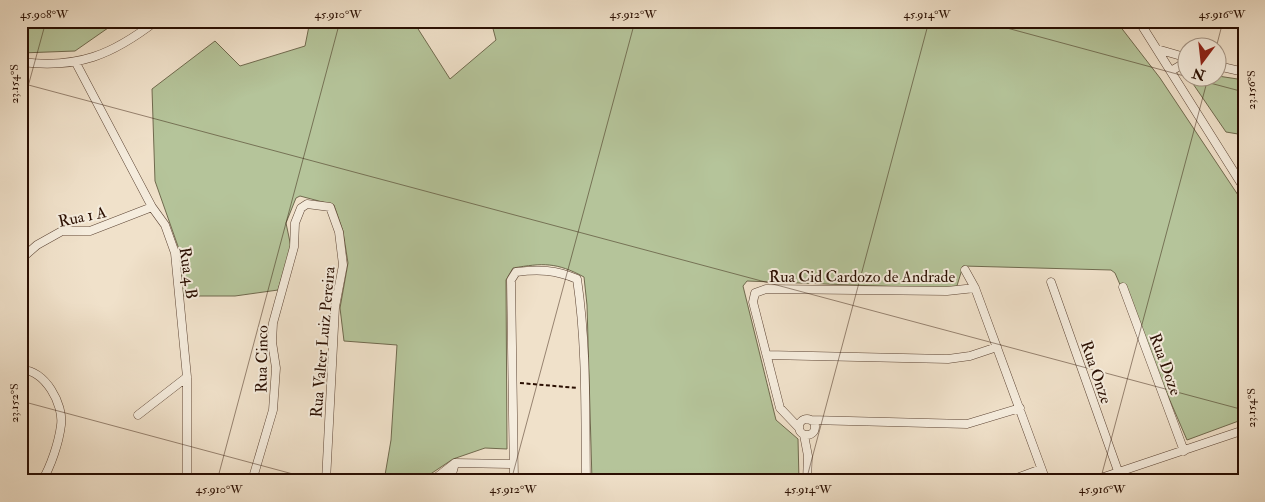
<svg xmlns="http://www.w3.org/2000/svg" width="1265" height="502" font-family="'IM FELL Double Pica',serif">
	<rect width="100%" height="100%" fill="#f0e1ca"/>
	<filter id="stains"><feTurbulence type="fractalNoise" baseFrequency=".004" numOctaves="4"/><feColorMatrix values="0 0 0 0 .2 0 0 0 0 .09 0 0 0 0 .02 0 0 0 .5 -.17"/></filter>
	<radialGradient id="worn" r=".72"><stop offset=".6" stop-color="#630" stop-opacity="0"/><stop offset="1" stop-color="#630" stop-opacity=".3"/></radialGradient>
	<path fill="#b5c49a" stroke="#706a4e" d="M 21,21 L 118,21 L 75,51 L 21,53 Z
		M 310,21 L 413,21 L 450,79 L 496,40 L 491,21 L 1116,21 L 1160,78 L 1244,204 L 1244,419 L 1187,440 L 1115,273 L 1111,270 L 963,266 L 956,289 L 747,281 L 743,286 L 776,420 L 798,439 L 799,481 L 592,481 L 587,305 L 584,277 C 556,262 543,263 513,268 L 506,280 L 507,449 L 485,448 L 453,459 L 420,481 L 384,481 L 391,440 L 397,345 L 344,341 L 340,308 L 348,263 L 343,231 L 334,205 L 300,196 L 296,198 L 286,223 L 291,247 L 278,290 L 235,296 L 183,296 L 180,252 L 155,181 L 152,89 L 215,41 L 240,66 L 305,46 Z
		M 1218,76 L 1244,80 L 1244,135 L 1226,132 L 1189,78 Z"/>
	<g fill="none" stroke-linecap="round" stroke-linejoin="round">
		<defs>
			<path id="street" d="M 1139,21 L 1244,188
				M 1157,49 L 1188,58
				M 21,62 C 78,69 112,55 156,21
				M 76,63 L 152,207 L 165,225 L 175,253 L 187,377 L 187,481
				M 1218,66 L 1244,72
				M 1171,71 L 1188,61
				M 21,259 L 37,245 L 62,231 L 90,231 L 152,207
				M 965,270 L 975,288 L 1046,481
				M 1051,282 L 1118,471
				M 1123,287 L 1184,451
				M 767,355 L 948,359 L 970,356 L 997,347
				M 21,370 C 45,369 64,405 61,425 C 59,442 51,466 42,481
				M 138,415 L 187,377
				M799 427a8 8 0 1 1 16 0a8 8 0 1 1-16 0Z
				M 810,420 L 967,424 L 1020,408
				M 799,428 L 780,408 L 753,302 L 755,293 L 766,289 L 947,291 L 975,288
				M 804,435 L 808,456 L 807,481
				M 252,481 L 273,410 L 276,368 L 272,342 L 273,323 L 294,247 L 295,223 L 301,208 L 307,204 L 330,207 L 339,232 L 343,265 L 335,307 L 326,481
				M 432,481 L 455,463 L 513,464
				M 450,481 L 455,463
				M 514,481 L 511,280 L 516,272 C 539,269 556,270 577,279 C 587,346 585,414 586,481
				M 1009,481 L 1041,469
				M 1092,481 L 1244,430"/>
		</defs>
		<use href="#street" stroke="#5c4434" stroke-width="9"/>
		<path stroke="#2a0f02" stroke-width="2" stroke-dasharray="4 2.5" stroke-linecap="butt" d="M 520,383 L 578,388"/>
		<use href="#street" stroke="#f5ecdd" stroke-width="8"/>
	</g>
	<path fill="none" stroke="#2a0f02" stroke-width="1" stroke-opacity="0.45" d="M 981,21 L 1188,77M 1216,48 L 1223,21M 1191,78 L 1244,92M 21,83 L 1244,410M 21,112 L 46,21M 21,401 L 319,481M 217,481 L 340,21M 511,481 L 635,21M 806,481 L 929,21M 1100,481 L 1208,78"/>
	<g text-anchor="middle" stroke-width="4" stroke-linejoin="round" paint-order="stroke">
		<g font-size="16" fill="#2a0f02" stroke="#f5ecdd">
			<text transform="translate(82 216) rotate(-12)" y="6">Rua 1 A</text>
			<text transform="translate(189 273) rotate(82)" y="6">Rua 4 B</text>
			<text x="862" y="282">Rua Cid Cardozo de Andrade</text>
			<text transform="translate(322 342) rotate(-85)" y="6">Rua Valter Luiz Pereira</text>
			<text transform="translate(261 359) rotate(-89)" y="6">Rua Cinco</text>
			<text transform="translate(1166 364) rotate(70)" y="6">Rua Doze</text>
			<text transform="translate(1097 372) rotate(71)" y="6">Rua Onze</text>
		</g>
	</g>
	<rect width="1265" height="502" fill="none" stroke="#f0e1ca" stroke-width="55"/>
	<g transform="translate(1202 62) rotate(195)"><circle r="24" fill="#f5ecdd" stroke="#a49485"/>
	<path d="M0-4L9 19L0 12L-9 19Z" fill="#8f2418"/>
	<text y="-8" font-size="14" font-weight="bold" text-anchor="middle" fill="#2a0f02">N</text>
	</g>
	<rect x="28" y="28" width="1210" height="446" fill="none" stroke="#2a0f02" stroke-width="2"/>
	<g font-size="12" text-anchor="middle" fill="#2a0f02">
		<text x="44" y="18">45.908°W</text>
		<text x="338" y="18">45.910°W</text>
		<text x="633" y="18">45.912°W</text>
		<text x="927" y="18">45.914°W</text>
		<text x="1222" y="18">45.916°W</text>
		<text transform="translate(14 84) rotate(-90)" y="4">23.154°S</text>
		<text transform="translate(1251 90) rotate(-90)" y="4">23.156°S</text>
		<text transform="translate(14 403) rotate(-90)" y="4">23.152°S</text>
		<text transform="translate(1251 408) rotate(-90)" y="4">23.154°S</text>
		<text x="219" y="493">45.910°W</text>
		<text x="513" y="493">45.912°W</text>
		<text x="808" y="493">45.914°W</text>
		<text x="1102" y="493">45.916°W</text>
	</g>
	<rect width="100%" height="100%" filter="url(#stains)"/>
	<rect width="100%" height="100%" fill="url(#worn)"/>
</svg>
